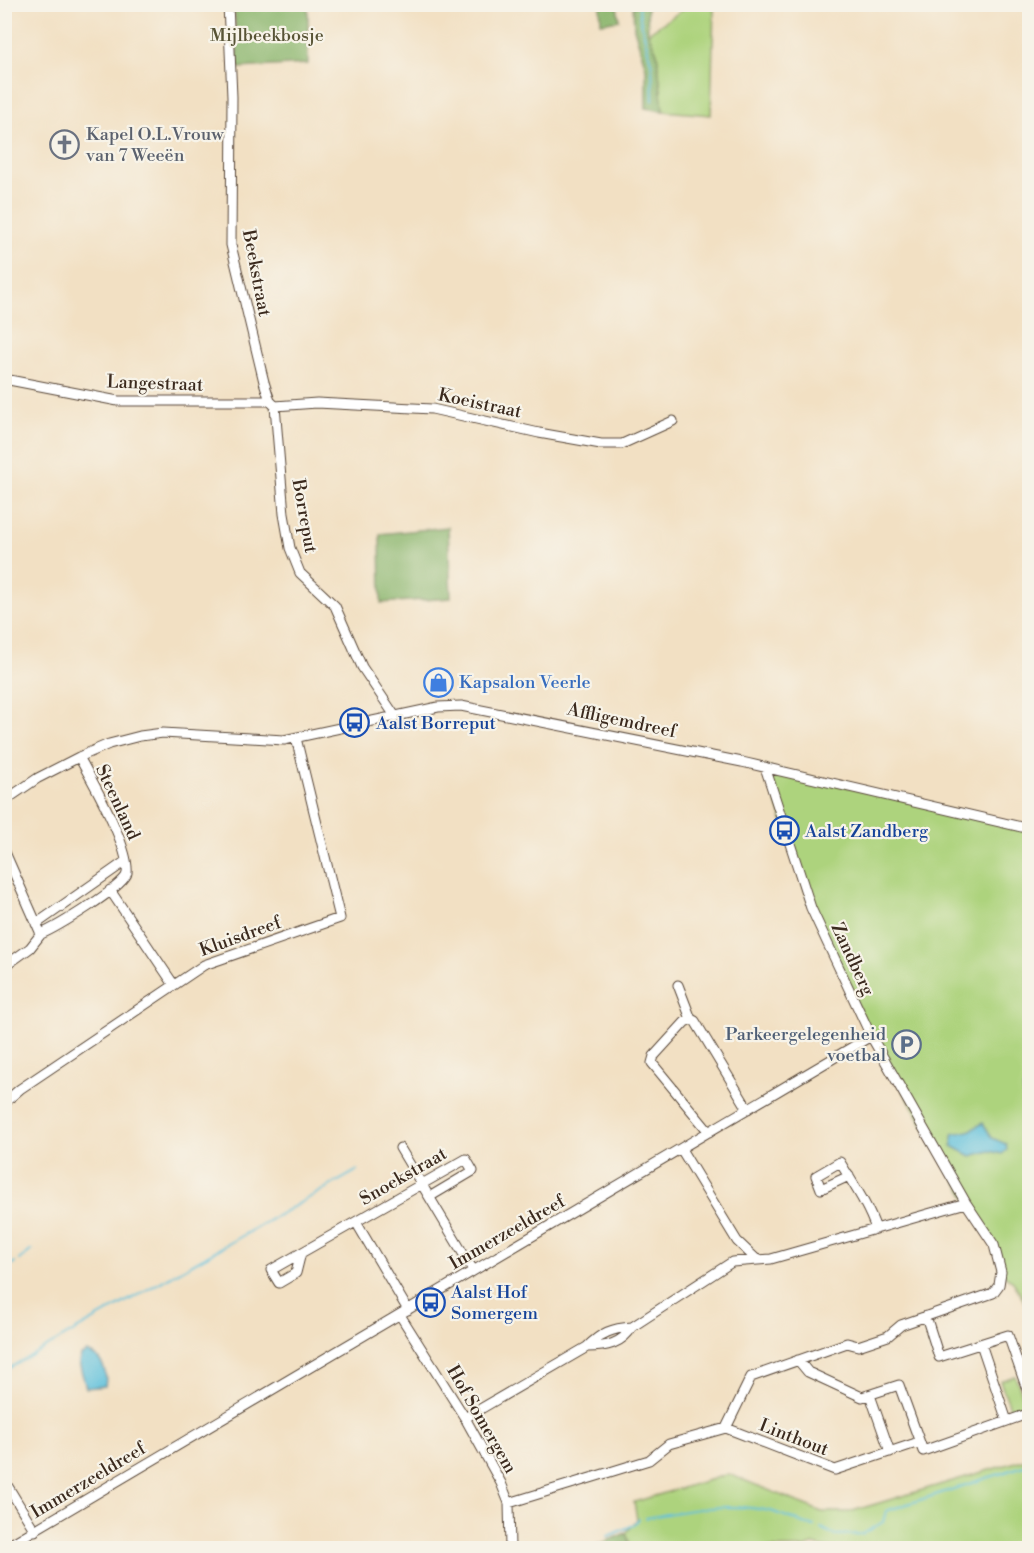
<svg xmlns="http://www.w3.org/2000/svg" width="1034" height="1553" font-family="'Libre Bodoni',serif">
	<rect width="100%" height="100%" fill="#f7f3e8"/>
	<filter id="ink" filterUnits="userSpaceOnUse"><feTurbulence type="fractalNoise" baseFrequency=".0167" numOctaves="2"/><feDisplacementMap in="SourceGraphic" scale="12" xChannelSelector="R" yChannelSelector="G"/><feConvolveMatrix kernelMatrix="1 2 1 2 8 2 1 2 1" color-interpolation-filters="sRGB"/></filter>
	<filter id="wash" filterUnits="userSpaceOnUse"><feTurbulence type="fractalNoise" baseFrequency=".008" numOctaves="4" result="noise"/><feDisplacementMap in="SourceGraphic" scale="24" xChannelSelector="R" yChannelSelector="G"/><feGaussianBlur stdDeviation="1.35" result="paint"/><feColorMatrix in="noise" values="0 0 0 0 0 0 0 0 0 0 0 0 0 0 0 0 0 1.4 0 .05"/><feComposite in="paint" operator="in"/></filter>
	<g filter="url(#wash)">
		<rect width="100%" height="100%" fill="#f2e0c3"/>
		<path fill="#add37d" stroke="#747e4e" stroke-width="1.5" d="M 690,5 L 714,5 L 711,115 L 663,111 L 657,53 L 648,33 Z
			M 765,767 L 1029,829 L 1029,1310 L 1014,1283 L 1001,1272 L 994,1245 L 871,1036 L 811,908 Z
			M 1015,1376 L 1026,1404 L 1011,1410 L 1000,1381 Z
			M 1029,1458 L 1029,1548 L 827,1548 L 813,1545 L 804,1548 L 631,1548 L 626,1533 L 637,1520 L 634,1502 L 729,1474 L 822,1512 L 849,1512 Z"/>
		<path fill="#8ab56c" stroke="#627045" stroke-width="1.5" d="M 234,5 L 308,5 L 308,64 L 238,68 Z
			M 600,5 L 617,5 L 619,20 L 601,23 Z
			M 633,5 L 647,5 L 648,33 L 657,53 L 663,111 L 646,108 L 646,68 L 634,28 Z
			M 448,527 L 451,598 L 381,603 L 380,534 Z
			M 626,1533 L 631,1548 L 590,1548 Z"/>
		<path fill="#5dc0db" stroke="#4c757c" stroke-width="1.5" d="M 1029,1084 L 1029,1114 L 1026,1113 L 1023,1088 Z
			M 983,1123 L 992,1138 L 1006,1144 L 1007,1150 L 1002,1154 L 990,1151 L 971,1156 L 952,1146 L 953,1134 L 969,1131 Z
			M 87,1352 C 102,1357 108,1371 105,1386 L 86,1388 L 79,1363 L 81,1355 Z"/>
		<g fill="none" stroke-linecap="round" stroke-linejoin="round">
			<path stroke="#5dc0db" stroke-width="2" d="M 639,4 L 640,18 L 652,66 L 653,101
				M 19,1260 L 32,1250
				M 5,1270 L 15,1262
				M 4,1371 L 358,1170
				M 646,1518 C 687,1510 728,1502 770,1511 C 785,1515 799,1523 814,1526
				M 821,1528 L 835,1535 L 863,1534 L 883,1522 L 886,1511 L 1030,1464
				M 608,1536 L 634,1525 L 639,1519"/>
		</g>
	</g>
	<g filter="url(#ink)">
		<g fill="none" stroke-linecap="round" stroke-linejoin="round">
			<defs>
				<path id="minor" d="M 228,4 L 232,97 L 231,245 L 264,382 L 270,401 L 275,406 L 284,514 L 290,548 L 300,573 L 335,606 L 362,667 L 395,716
					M 4,379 L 118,401 L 270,401
					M 275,406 L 317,403 L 432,409 L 539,433 L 601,444 L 622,444 L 673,421
					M 4,801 L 38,778 L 79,757 L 109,744 L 140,736 L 163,733 L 284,740 L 438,707 L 461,706 L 742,762 L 1030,829
					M 4,850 L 41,934 L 30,948 L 5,966
					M 110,890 L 174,985
					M 36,924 L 126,861
					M 41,934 C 55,928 126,886 127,873 C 130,848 92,780 79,757
					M 678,985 L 691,1019
					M 4,1103 L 20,1089 L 204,965 L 340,918 L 296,738
					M 709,1132 L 652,1063 L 654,1056 L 685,1022 L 691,1019 L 695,1021 L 748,1109
					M 400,1148 L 473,1270
					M 681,1149 L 737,1241 L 756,1259
					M 849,1176 L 821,1189 L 816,1176 L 840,1162 C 853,1184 868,1205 876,1229
					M 356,1222 L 408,1310
					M 301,1253 L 296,1273 L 279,1283 L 271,1270 L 466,1159 L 473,1171 L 431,1196
					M 400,1315 L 465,1418 L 501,1483 L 509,1503 L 510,1548
					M 926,1316 L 939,1357 L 1008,1335 L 1030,1398
					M 981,1344 L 1007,1421
					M 587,1347 C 606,1347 622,1344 632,1327 L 732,1262 L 771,1259 L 966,1203
					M 798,1360 L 808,1372 L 862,1397 L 899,1385 L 923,1451 L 1030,1413
					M 870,1395 L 890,1452
					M 465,1418 L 587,1347 C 601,1333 612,1328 632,1327
					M 726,1428 L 835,1470 L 919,1442
					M 4,1480 L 35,1531
					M 509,1503 L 649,1460 L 669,1444 L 726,1428 L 751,1377 L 847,1343 L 858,1346 L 888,1336 L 901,1325 L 993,1293 L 999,1285 L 1001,1272 L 994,1245 L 966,1203 L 871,1036 L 811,908 L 765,767
					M 4,1548 L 871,1036"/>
			</defs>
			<use href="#minor" stroke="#564537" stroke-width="11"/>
			<use href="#minor" stroke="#fff" stroke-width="9"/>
		</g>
	</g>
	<defs>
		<symbol id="church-ring" viewBox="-11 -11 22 22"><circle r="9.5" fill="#f7f3e8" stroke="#6b7280" stroke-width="1.5"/><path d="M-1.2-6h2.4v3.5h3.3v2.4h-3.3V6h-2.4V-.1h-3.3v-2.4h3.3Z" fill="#6b7280"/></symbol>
		<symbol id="shop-ring" viewBox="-11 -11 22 22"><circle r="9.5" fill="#f7f3e8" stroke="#3f7fe0" stroke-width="1.5"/><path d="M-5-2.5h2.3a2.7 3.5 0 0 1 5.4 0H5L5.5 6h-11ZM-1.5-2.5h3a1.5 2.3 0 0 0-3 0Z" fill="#3f7fe0"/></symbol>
		<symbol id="bus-ring" viewBox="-11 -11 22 22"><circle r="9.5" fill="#f7f3e8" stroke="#1a4fb4" stroke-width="1.5"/><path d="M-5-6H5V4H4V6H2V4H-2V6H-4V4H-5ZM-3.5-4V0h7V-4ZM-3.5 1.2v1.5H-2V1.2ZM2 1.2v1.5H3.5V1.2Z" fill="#1a4fb4"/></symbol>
		<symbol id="parking-ring" viewBox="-11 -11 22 22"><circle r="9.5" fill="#f7f3e8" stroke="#5c6f8a" stroke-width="1.5"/><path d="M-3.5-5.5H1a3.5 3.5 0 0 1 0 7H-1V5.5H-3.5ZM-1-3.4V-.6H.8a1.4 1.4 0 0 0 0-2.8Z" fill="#5c6f8a"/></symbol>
	</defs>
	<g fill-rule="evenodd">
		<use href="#church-ring" x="48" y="128" width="33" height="33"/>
		<use href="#shop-ring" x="422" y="666" width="33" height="33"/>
		<use href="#bus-ring" x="338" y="706" width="33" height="33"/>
		<use href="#bus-ring" x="768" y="814" width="33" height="33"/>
		<use href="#parking-ring" x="890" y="1028" width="33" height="33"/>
		<use href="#bus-ring" x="414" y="1286" width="33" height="33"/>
	</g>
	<g text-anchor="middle" stroke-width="4.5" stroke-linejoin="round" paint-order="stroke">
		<g font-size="18" fill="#585436" stroke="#f7f3e8">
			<text x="267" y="41">Mijlbeekbosje</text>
		</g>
		<g font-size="18" fill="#5b616d" stroke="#f7f3e8" text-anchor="start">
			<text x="86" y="140">Kapel O.L.Vrouw<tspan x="86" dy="21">van 7 Weeën</tspan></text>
		</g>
		<g font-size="18" fill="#3b2a1e" stroke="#f7f3e8">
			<text transform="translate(257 273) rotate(79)" y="6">Beekstraat</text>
			<text transform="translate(155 383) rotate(2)" y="6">Langestraat</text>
			<text transform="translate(480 403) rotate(12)" y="6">Koeistraat</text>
			<text transform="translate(305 516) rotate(80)" y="6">Borreput</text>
			<text transform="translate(622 720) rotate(12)" y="6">Affligemdreef</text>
			<text transform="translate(118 802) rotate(65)" y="6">Steenland</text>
			<text transform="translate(240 936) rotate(-20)" y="6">Kluisdreef</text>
			<text transform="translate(853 959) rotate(65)" y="6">Zandberg</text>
			<text transform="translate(403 1176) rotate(-30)" y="6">Snoekstraat</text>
			<text transform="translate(507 1232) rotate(-30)" y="6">Immerzeeldreef</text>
			<text transform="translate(482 1419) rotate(60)" y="6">Hof Somergem</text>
			<text transform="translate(794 1437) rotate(21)" y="6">Linthout</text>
			<text transform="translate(88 1480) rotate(-31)" y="6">Immerzeeldreef</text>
		</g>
		<g font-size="18" fill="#366cbe" stroke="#f7f3e8" text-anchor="start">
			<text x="459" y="688">Kapsalon Veerle</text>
		</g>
		<g font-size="18" fill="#164399" stroke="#f7f3e8" text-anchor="start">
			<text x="376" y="729">Aalst Borreput</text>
			<text x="805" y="837">Aalst Zandberg</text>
			<text x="451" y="1298">Aalst Hof<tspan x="451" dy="21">Somergem</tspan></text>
		</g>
		<g font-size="18" fill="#4e5e75" stroke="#f7f3e8" text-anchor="end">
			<text x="886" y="1040">Parkeergelegenheid<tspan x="886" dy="21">voetbal</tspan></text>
		</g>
	</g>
	<rect width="1034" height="1553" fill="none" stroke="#f7f3e8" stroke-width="24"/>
</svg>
